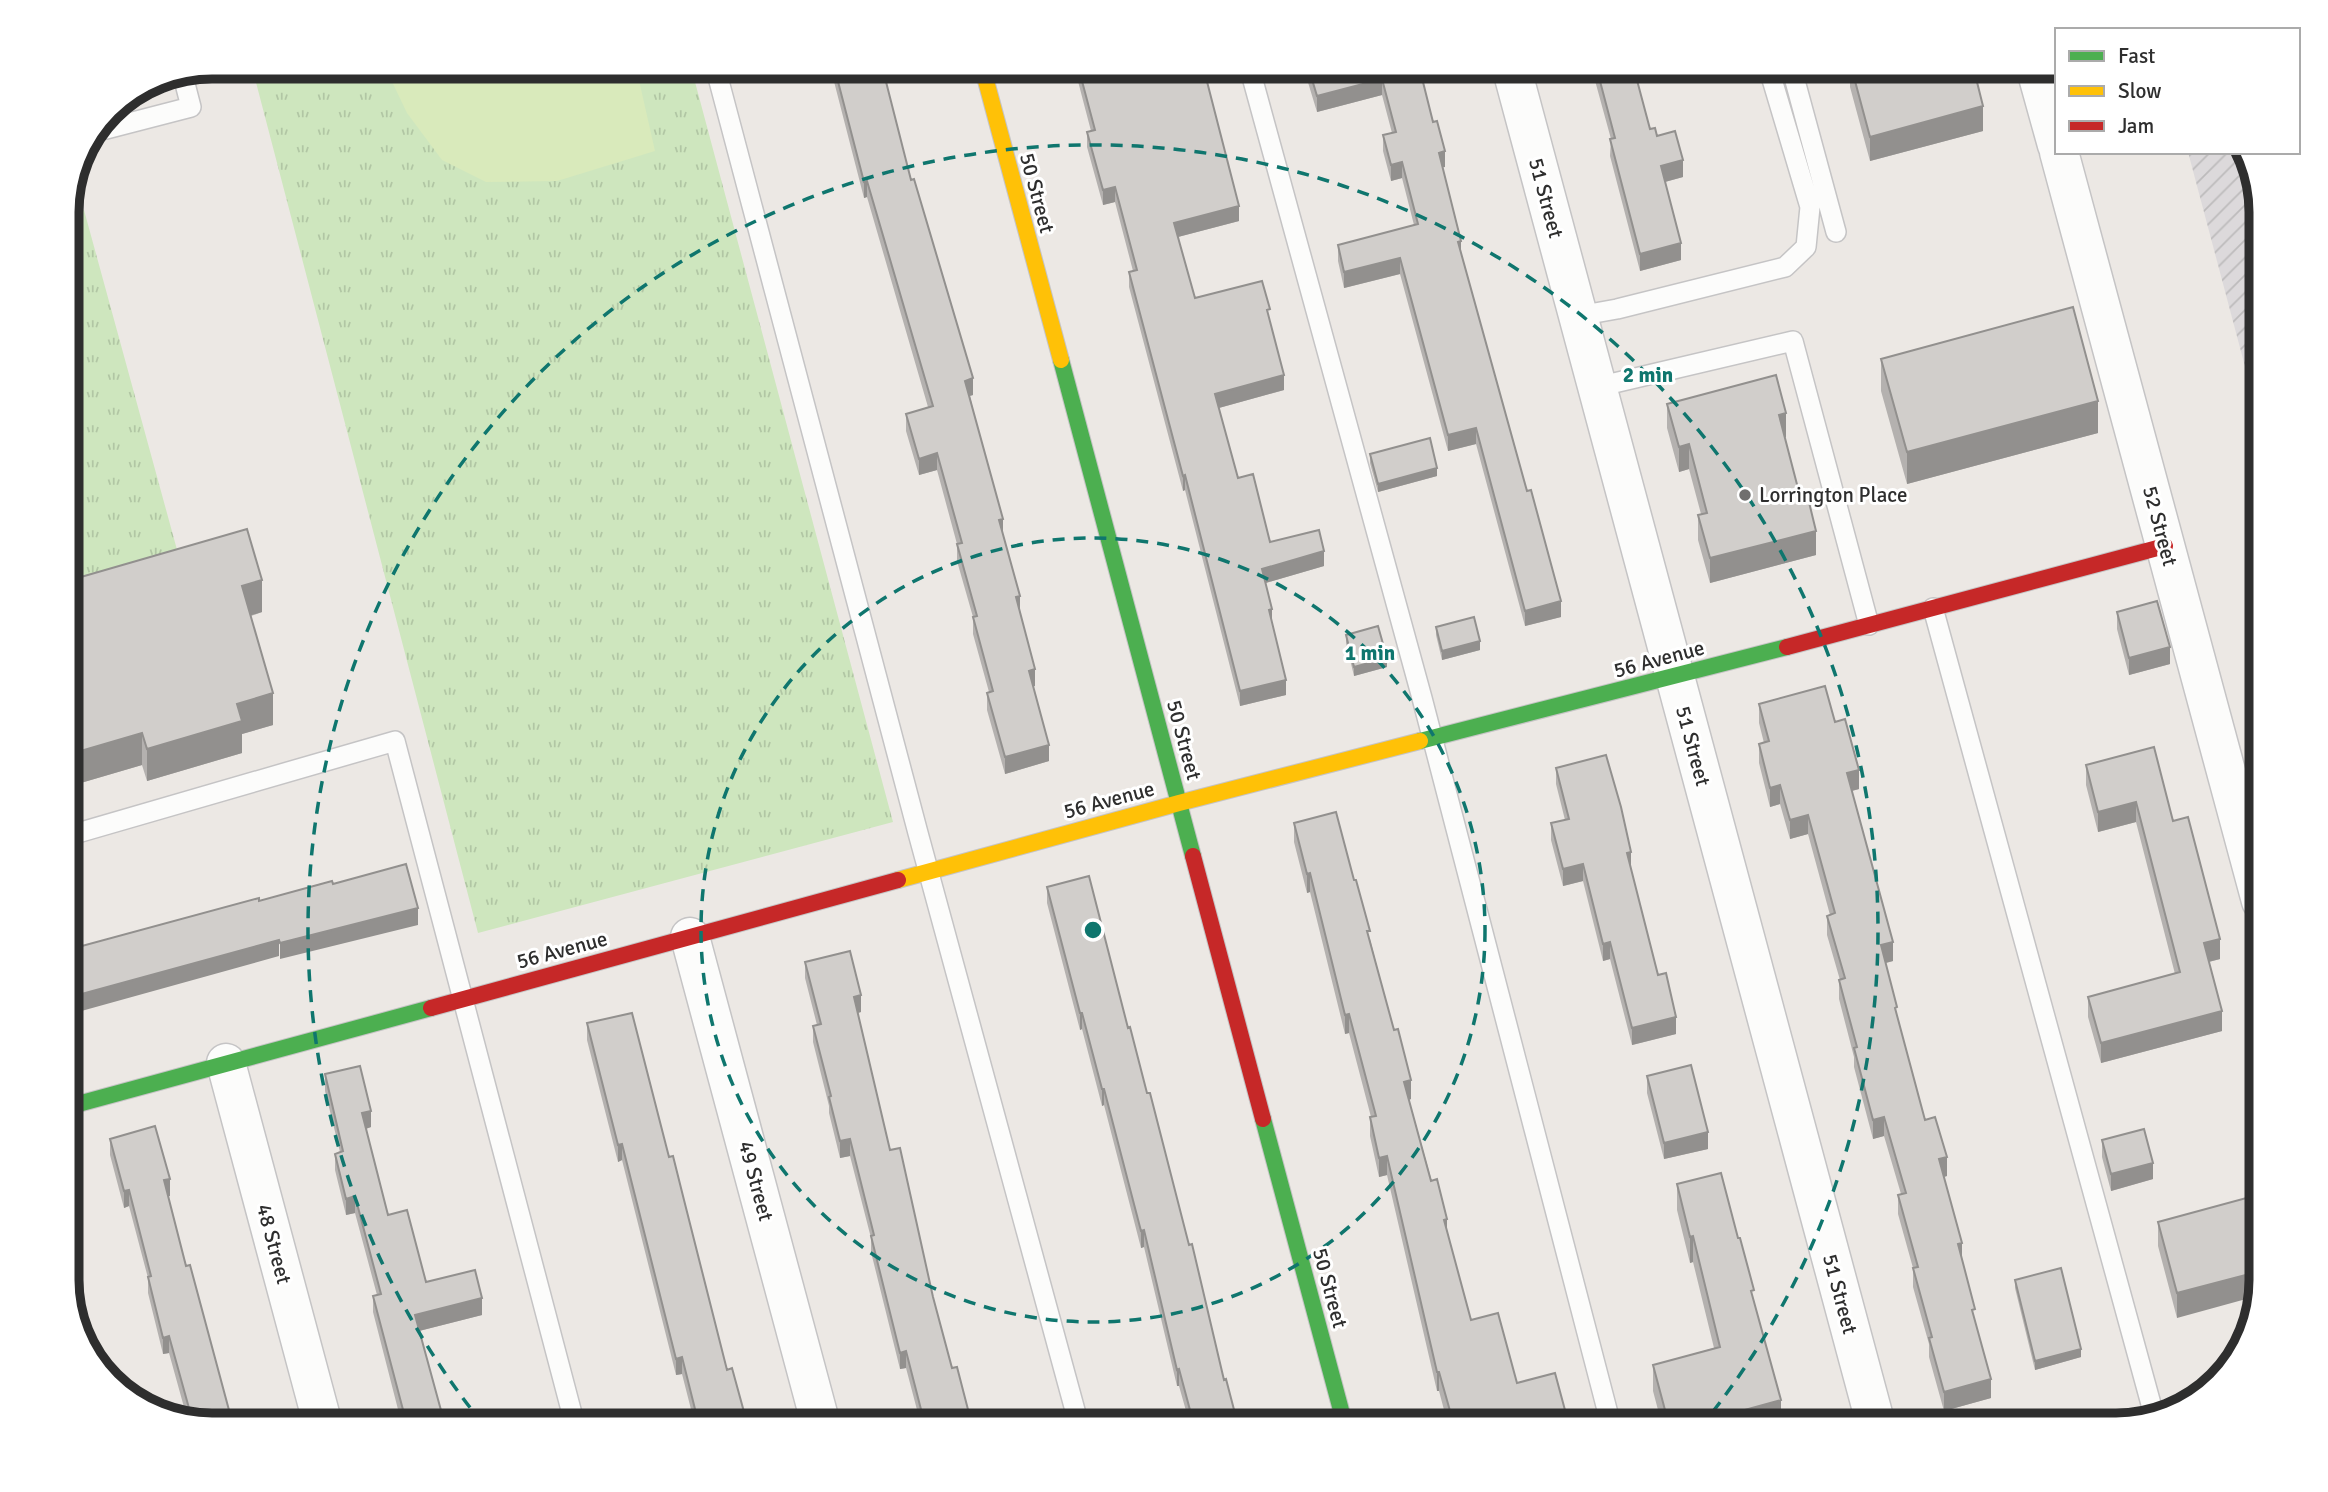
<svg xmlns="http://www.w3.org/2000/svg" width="2328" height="1492" font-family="Signika,sans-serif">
	<defs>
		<pattern id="industrial-furrows" width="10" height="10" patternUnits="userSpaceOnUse" patternTransform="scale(1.75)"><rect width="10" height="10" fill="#dcd9db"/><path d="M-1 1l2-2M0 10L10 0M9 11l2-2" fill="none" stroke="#bdbbbc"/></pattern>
		<pattern id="park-tufts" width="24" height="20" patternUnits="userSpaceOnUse" patternTransform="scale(1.75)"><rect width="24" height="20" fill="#cee6be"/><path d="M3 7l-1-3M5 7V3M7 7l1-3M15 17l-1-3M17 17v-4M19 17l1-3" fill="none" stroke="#b1c6a4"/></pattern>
	</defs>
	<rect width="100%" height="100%" fill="#ece8e4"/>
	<path fill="url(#industrial-furrows)" d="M 2188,152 L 2246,152 L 2261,212 L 2261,406 L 2256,408 Z"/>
	<path fill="url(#park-tufts)" d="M 252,67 L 691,67 L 893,822 L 478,933 Z
		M 84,210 L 179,557 L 67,589 L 67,215 Z"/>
	<path fill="#d9eabb" d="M 385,67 L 636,67 L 655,151 L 557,181 L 486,182 L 442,160 L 407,113 Z"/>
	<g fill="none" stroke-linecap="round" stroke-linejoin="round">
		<defs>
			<path id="lane" d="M 715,66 L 918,833 L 1079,1425
				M 1249,66 L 1422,698 L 1611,1425
				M 1791,66 L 1836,232
				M 103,117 L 106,129 L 191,107 L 182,72
				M 1578,316 L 1617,309 L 1785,267 L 1806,247 L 1810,207 L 1768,66
				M 1597,387 L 1793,341 L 1869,625
				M 1933,608 L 2154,1415
				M 67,836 L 395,741 L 575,1425"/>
			<path id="street" d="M 1511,66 L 1876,1425
				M 2035,66 L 2057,145
				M 2059,152 L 2261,901
				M 690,937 L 821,1425
				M 226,1063 L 323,1425"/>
			<path id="fast" d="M 1061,360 L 1193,856
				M 1420,741 L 1787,647
				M 67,1107 L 431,1008
				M 1263,1119 L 1345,1425"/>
			<path id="slow" d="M 982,66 L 1061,360
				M 898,880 L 1179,803 L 1420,741"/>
			<path id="jam" d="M 1787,647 L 2165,546
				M 1193,856 L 1263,1119
				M 431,1008 L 898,880"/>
		</defs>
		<use href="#lane" stroke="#c5c4c5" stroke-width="22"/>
		<use href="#street" stroke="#c5c4c5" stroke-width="41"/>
		<use href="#fast" stroke="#c5c4c5" stroke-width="18"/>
		<use href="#slow" stroke="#c5c4c5" stroke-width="18"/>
		<use href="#jam" stroke="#c5c4c5" stroke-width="18"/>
		<use href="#lane" stroke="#fcfcfb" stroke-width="19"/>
		<use href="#street" stroke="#fcfcfb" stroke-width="38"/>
		<use href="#fast" stroke="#4caf50" stroke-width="16"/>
		<use href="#slow" stroke="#ffc107" stroke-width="16"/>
		<use href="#jam" stroke="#c62828" stroke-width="16"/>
	</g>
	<path fill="#b4b1af" d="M 830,66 L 882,66 L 911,180 L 973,395 L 970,396 L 1003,536 L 1035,686 L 1033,686 L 1049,761 L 1005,774 L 987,710 L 987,693 L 989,692 L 973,634 L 973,617 L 957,561 L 957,544 L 937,470 L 919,475 L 906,431 L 906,414 L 928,407 L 867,197 L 864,198 Z
		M 1074,66 L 1203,66 L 1239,221 L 1178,237 L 1195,298 L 1270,322 L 1284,390 L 1219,408 L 1238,478 L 1270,542 L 1324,566 L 1266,583 L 1272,624 L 1286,695 L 1240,706 L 1185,490 L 1183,491 L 1129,287 L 1129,272 L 1133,271 L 1115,202 L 1103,205 L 1087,147 L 1087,132 L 1091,131 Z
		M 1303,66 L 1419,66 L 1445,167 L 1442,167 L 1461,256 L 1561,617 L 1525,626 L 1476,444 L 1448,451 L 1400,274 L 1344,288 L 1338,261 L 1338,245 L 1414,225 L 1402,178 L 1391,181 L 1383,151 L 1383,135 L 1392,133 L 1382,95 L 1317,112 Z
		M 1591,66 L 1637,66 L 1637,81 L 1650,129 L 1657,136 L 1683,177 L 1665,182 L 1681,260 L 1640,271 L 1610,156 L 1611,139 Z
		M 1850,66 L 1973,66 L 1983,131 L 1870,161 L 1850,87 Z
		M 1881,359 L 2098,433 L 1907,484 L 1881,391 Z
		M 1667,404 L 1786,437 L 1785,438 L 1816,555 L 1710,583 L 1698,540 L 1698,515 L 1701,514 L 1689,469 L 1679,472 L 1667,428 Z
		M 1370,454 L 1437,476 L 1378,492 L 1370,463 Z
		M 67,581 L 262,612 L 251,616 L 273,725 L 242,734 L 242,753 L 147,781 L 142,765 L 67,787 Z
		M 2117,612 L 2170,664 L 2129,675 L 2117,629 Z
		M 1436,627 L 1480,650 L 1442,660 L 1436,635 Z
		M 1346,635 L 1387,667 L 1354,676 L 1346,643 Z
		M 1759,704 L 1835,722 L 1859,789 L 1852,791 L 1893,961 L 1886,963 L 1897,1017 L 1925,1120 L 1947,1176 L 1944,1177 L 1991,1398 L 1944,1411 L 1929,1357 L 1929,1344 L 1913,1287 L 1913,1268 L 1898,1214 L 1898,1195 L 1901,1194 L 1884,1136 L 1873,1139 L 1854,1067 L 1854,1057 L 1839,999 L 1839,980 L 1840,980 L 1827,935 L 1827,916 L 1830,915 L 1808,834 L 1790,839 L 1780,804 L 1770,807 L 1759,763 L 1759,744 L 1764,743 L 1759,723 Z
		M 2086,765 L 2173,821 L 2220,959 L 2209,962 L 2222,1031 L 2101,1063 L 2088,1017 L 2088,997 L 2175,974 L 2136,822 L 2098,832 L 2086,785 Z
		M 1556,768 L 1631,869 L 1658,975 L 1676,1034 L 1632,1045 L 1610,959 L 1603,961 L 1583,881 L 1563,886 L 1551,840 L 1551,823 L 1565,820 L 1556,784 Z
		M 1294,823 L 1370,939 L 1411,1099 L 1409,1100 L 1471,1320 L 1517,1383 L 1569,1425 L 1448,1425 L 1439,1391 L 1437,1391 L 1387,1175 L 1379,1177 L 1370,1136 L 1370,1117 L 1371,1117 L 1349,1033 L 1345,1034 L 1310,892 L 1307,893 L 1294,842 Z
		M 1047,887 L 1128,1028 L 1147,1093 L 1224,1380 L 1238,1425 L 1190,1425 L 1179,1386 L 1177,1386 L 1144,1247 L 1141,1248 L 1104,1105 L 1102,1106 L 1082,1029 L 1080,1030 L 1047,903 Z
		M 805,962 L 861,1012 L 857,1013 L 890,1150 L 933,1297 L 952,1368 L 972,1425 L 921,1425 L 906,1368 L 900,1369 L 871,1252 L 871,1238 L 850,1156 L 840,1158 L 829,1113 L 829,1106 L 813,1042 L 813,1026 L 817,1025 L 805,978 Z
		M 587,1023 L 669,1157 L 727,1370 L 744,1425 L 695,1425 L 682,1374 L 676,1375 L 622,1160 L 618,1162 L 587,1040 Z
		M 325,1074 L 371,1127 L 366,1129 L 388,1215 L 426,1282 L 482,1315 L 419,1331 L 445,1425 L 402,1425 L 373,1312 L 373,1296 L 377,1295 L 355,1213 L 346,1215 L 335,1170 L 335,1154 L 340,1152 L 325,1091 Z
		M 1647,1076 L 1708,1149 L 1664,1159 L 1647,1093 Z
		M 110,1139 L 170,1196 L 168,1196 L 212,1425 L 187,1418 L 169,1353 L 163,1354 L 148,1293 L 148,1278 L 129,1206 L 124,1208 L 110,1155 Z
		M 2102,1140 L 2153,1179 L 2111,1191 L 2102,1157 Z
		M 1677,1184 L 1754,1300 L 1781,1425 L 1662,1425 L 1653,1391 L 1653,1365 L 1714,1348 L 1693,1262 L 1690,1263 L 1677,1210 Z
		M 2261,1194 L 2177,1318 L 2158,1246 L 2158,1222 Z
		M 2015,1280 L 2081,1357 L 2035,1370 L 2015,1288 Z"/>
	<path fill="#92908e" d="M 1382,79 L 1382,95 L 1317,112 L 1317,96 Z
		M 1983,106 L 1983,131 L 1870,161 L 1870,137 Z
		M 1445,151 L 1445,167 L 1439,168 L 1439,153 Z
		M 1683,160 L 1683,177 L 1661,183 L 1661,166 Z
		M 1402,162 L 1402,178 L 1391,181 L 1391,165 Z
		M 867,181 L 867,197 L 864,198 L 864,182 Z
		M 1115,187 L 1115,202 L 1103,205 L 1103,190 Z
		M 1239,206 L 1239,221 L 1174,238 L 1174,223 Z
		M 1461,241 L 1461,257 L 1458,242 Z
		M 1681,243 L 1681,260 L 1640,271 L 1640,254 Z
		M 1400,258 L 1400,274 L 1344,288 L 1344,272 Z
		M 1284,375 L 1284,390 L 1215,409 L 1215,394 Z
		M 973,378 L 973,395 L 965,397 L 965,381 Z
		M 2098,401 L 2098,433 L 1907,484 L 1907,452 Z
		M 1786,413 L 1786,437 L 1779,439 L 1779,415 Z
		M 1476,428 L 1476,444 L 1448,451 L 1448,435 Z
		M 1689,444 L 1689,469 L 1679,472 L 1679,447 Z
		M 937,453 L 937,470 L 919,475 L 919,459 Z
		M 1437,468 L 1437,476 L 1378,492 L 1378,484 Z
		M 1185,475 L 1185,490 L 1183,491 L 1183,476 Z
		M 1003,519 L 1003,536 L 999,520 Z
		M 1816,531 L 1816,555 L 1710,583 L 1710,558 Z
		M 1324,551 L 1324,566 L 1262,584 L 1262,569 Z
		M 262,580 L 262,612 L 242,618 L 242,586 Z
		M 1020,596 L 1020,613 L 1016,597 Z
		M 1561,601 L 1561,617 L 1525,626 L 1525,611 Z
		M 1272,609 L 1272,624 L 1269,610 Z
		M 1480,641 L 1480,650 L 1442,660 L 1442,651 Z
		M 2170,647 L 2170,664 L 2129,675 L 2129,658 Z
		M 1387,658 L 1387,667 L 1354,676 L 1354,667 Z
		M 1035,669 L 1035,686 L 1029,688 L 1029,671 Z
		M 1286,680 L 1286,695 L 1240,706 L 1240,691 Z
		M 273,693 L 273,725 L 242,734 L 242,753 L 147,781 L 147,749 L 237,704 Z
		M 142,733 L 142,765 L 67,787 L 67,755 Z
		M 1049,745 L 1049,761 L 1005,774 L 1005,757 Z
		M 1859,770 L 1859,789 L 1847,792 L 1847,773 Z
		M 1780,785 L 1780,804 L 1770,807 L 1770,788 Z
		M 2136,802 L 2136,822 L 2098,832 L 2098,812 Z
		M 1808,815 L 1808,834 L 1790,839 L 1790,820 Z
		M 1631,852 L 1631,869 L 1627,853 Z
		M 1583,864 L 1583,881 L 1563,886 L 1563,869 Z
		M 1310,873 L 1310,892 L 1307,893 L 1307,874 Z
		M 418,908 L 418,925 L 280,959 L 280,943 Z
		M 2220,939 L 2220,959 L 2204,963 L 2204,943 Z
		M 279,940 L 279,956 L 67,1015 L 67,998 Z
		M 1610,942 L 1610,959 L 1603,961 L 1603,944 Z
		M 1893,942 L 1893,961 L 1881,964 L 1881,945 Z
		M 861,995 L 861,1012 L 854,1014 L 854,997 Z
		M 2222,1011 L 2222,1031 L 2101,1063 L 2101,1043 Z
		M 1080,1013 L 1082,1013 L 1082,1029 L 1080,1030 Z
		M 1349,1014 L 1349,1033 L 1345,1034 L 1345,1015 Z
		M 1676,1017 L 1676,1034 L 1632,1045 L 1632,1028 Z
		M 1411,1080 L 1411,1099 L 1404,1101 L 1404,1082 Z
		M 1102,1089 L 1104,1089 L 1104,1105 L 1102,1106 Z
		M 371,1111 L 371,1127 L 362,1130 L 362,1113 Z
		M 1884,1117 L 1884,1136 L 1873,1139 L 1873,1120 Z
		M 1708,1132 L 1708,1149 L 1664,1159 L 1664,1143 Z
		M 850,1139 L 850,1156 L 840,1158 L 840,1141 Z
		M 622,1144 L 622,1160 L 618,1162 L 618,1145 Z
		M 1387,1156 L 1387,1175 L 1379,1177 L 1379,1158 Z
		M 1947,1157 L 1947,1176 L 1939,1178 L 1939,1159 Z
		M 2153,1163 L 2153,1179 L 2111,1191 L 2111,1174 Z
		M 170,1179 L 170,1196 L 164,1197 L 164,1180 Z
		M 129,1190 L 129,1206 L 124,1208 L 124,1191 Z
		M 355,1196 L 355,1213 L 346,1215 L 346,1199 Z
		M 1447,1219 L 1447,1238 L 1444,1220 Z
		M 1144,1230 L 1144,1247 L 1141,1248 L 1141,1231 Z
		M 1693,1236 L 1693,1262 L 1690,1263 L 1690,1237 Z
		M 1962,1243 L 1962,1262 L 1958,1244 Z
		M 2261,1271 L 2261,1280 L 2257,1296 L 2177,1318 L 2177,1293 Z
		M 482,1298 L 482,1315 L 415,1332 L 415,1315 Z
		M 169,1336 L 169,1353 L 163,1354 L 163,1338 Z
		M 2081,1349 L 2081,1357 L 2035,1370 L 2035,1361 Z
		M 906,1351 L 906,1368 L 900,1369 L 900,1353 Z
		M 682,1357 L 682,1374 L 676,1375 L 676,1359 Z
		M 1179,1369 L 1179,1386 L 1177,1386 L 1177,1370 Z
		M 1437,1372 L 1439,1372 L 1439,1391 L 1437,1391 Z
		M 1991,1379 L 1991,1398 L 1944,1411 L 1944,1392 Z
		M 1781,1400 L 1781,1425 L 1690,1425 Z
		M 744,1412 L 744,1425 L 739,1425 L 739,1414 Z"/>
	<path fill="#d1cecb" stroke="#92908e" stroke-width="2" d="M 834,66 L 882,66 L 911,180 L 914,179 L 973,378 L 965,381 L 1003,519 L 999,520 L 1020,596 L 1016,597 L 1035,669 L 1029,671 L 1049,745 L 1005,757 L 987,693 L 993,691 L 973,617 L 977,616 L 957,544 L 962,543 L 937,453 L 919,459 L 906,414 L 933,406 L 867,181 L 864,182 Z
		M 1078,66 L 1203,66 L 1239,206 L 1174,223 L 1195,298 L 1262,281 L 1270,309 L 1267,310 L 1284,375 L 1215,394 L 1238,478 L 1253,474 L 1270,542 L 1319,530 L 1324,551 L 1262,569 L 1272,609 L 1269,610 L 1286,680 L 1240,691 L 1185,475 L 1183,476 L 1129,272 L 1137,270 L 1115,187 L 1103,190 L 1087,132 L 1095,130 Z
		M 1308,66 L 1419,66 L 1433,122 L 1437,121 L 1445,151 L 1439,153 L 1461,241 L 1458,242 L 1527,491 L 1531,490 L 1561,601 L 1525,611 L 1476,428 L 1448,435 L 1400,258 L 1344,272 L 1338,245 L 1418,224 L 1402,162 L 1391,165 L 1383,135 L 1396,132 L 1382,79 L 1317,96 Z
		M 1596,66 L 1637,66 L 1637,68 L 1634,69 L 1650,129 L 1655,128 L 1657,136 L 1675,131 L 1683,160 L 1661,166 L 1681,243 L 1640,254 L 1610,139 L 1615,138 Z
		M 1851,66 L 1973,66 L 1983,106 L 1870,137 Z
		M 2073,307 L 2098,401 L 1907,452 L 1881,359 Z
		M 1776,375 L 1786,413 L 1779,415 L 1800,496 L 1807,494 L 1816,531 L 1710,558 L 1698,515 L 1707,513 L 1689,444 L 1679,447 L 1667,404 Z
		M 1430,438 L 1437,468 L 1378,484 L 1370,454 Z
		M 247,529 L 262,580 L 242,586 L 273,693 L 237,704 L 242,721 L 147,749 L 142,733 L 67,755 L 67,581 Z
		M 2157,601 L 2170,647 L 2129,658 L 2117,612 Z
		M 1474,617 L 1480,641 L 1442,651 L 1436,627 Z
		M 1378,626 L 1387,658 L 1354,667 L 1346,635 Z
		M 1825,686 L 1835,722 L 1845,719 L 1859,770 L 1847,773 L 1893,942 L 1881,945 L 1897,1007 L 1895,1008 L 1925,1120 L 1935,1117 L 1947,1157 L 1939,1159 L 1962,1243 L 1958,1244 L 1975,1309 L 1972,1310 L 1991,1379 L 1944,1392 L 1929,1338 L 1932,1337 L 1913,1268 L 1918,1267 L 1898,1195 L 1906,1193 L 1884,1117 L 1873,1120 L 1854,1048 L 1857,1047 L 1839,980 L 1845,978 L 1827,916 L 1835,913 L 1808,815 L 1790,820 L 1780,785 L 1770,788 L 1759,744 L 1769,741 L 1759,704 Z
		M 2154,747 L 2173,821 L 2188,817 L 2220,939 L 2204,943 L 2222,1011 L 2101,1043 L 2088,997 L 2180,972 L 2136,802 L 2098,812 L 2086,765 Z
		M 1606,755 L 1621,807 L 1631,852 L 1627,853 L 1658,975 L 1666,973 L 1676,1017 L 1632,1028 L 1610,942 L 1603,944 L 1583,864 L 1563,869 L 1551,823 L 1569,819 L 1556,768 Z
		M 1336,812 L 1354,880 L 1356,880 L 1370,931 L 1367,931 L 1394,1030 L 1398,1029 L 1411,1080 L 1404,1082 L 1431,1181 L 1437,1179 L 1447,1219 L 1444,1220 L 1471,1320 L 1498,1313 L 1517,1383 L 1555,1373 L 1569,1425 L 1454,1425 L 1439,1372 L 1437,1372 L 1387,1156 L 1379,1158 L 1370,1117 L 1376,1116 L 1349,1014 L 1345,1015 L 1310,873 L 1307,874 L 1294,823 Z
		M 406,864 L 418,908 L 280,943 L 279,940 L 67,998 L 67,950 L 259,898 L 259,901 L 332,881 L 333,884 Z
		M 1089,876 L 1128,1028 L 1130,1027 L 1147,1093 L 1150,1093 L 1189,1245 L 1192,1244 L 1224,1380 L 1226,1379 L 1238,1425 L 1194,1425 L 1179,1369 L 1177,1370 L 1144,1230 L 1141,1231 L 1104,1089 L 1102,1089 L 1082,1013 L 1080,1013 L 1047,887 Z
		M 850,951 L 861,995 L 854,997 L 890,1150 L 900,1148 L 933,1297 L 952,1368 L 957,1367 L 972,1425 L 925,1425 L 906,1351 L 900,1353 L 871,1236 L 874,1235 L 850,1139 L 840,1141 L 829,1097 L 831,1096 L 813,1026 L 821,1024 L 805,962 Z
		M 632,1013 L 669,1157 L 673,1156 L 684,1200 L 727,1370 L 732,1368 L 744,1412 L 739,1414 L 742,1425 L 699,1425 L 682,1357 L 676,1359 L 622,1144 L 618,1145 L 587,1023 Z
		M 1691,1065 L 1708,1132 L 1664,1143 L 1647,1076 Z
		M 360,1066 L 371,1111 L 362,1113 L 388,1215 L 407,1210 L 426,1282 L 475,1270 L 482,1298 L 415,1315 L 445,1425 L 407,1425 L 373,1296 L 381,1294 L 355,1196 L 346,1199 L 335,1154 L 343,1151 L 325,1074 Z
		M 155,1126 L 170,1179 L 164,1180 L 186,1266 L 190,1265 L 233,1425 L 212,1425 L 192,1419 L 169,1336 L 163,1338 L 148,1277 L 151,1276 L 129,1190 L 124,1191 L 110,1139 Z
		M 2144,1129 L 2153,1163 L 2111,1174 L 2102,1140 Z
		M 1721,1173 L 1738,1238 L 1740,1238 L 1754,1290 L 1751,1291 L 1781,1400 L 1690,1425 L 1669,1425 L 1653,1365 L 1720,1347 L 1693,1236 L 1690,1237 L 1677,1184 Z
		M 2261,1194 L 2261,1271 L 2177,1293 L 2158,1222 Z
		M 2061,1268 L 2081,1349 L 2035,1361 L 2015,1280 Z"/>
	<g fill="none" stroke="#0f766e" stroke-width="3.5" stroke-dasharray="12 9">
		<circle cx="1093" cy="930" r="392"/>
		<path d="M483 1424A785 785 0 1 1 1703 1424"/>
	</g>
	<circle fill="#706f6e" stroke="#fff" stroke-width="2.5" cx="1745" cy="495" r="7"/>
	<g text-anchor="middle" stroke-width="6" stroke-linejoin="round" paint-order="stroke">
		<g font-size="21" fill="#2e2e2e" stroke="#fff">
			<text transform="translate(1037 193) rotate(75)" y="7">50 Street</text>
			<text transform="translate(1546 198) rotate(75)" y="7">51 Street</text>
			<text transform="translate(2160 526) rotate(75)" y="7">52 Street</text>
			<text transform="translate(1659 659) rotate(-15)" y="7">56 Avenue</text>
			<text transform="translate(1184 740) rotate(75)" y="7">50 Street</text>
			<text transform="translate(1693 746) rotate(75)" y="7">51 Street</text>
			<text transform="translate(1109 800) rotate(-15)" y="7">56 Avenue</text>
			<text transform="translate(562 950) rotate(-15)" y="7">56 Avenue</text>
			<text transform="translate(756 1181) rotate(75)" y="7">49 Street</text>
			<text transform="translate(274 1244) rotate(75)" y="7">48 Street</text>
			<text transform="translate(1330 1288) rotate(75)" y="7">50 Street</text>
			<text transform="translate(1840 1294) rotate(75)" y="7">51 Street</text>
		</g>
		<g font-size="21" fill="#2e2e2e" stroke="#fff" text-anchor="start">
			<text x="1759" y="502">Lorrington Place</text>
		</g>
	</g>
	<path d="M0 0H2328V1492H0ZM212 79H2116A133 133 0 0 1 2249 212V1280A133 133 0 0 1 2116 1413H212A133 133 0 0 1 79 1280V212A133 133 0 0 1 212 79Z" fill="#fff" fill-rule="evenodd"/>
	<path fill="none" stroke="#2e2e2e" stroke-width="9" d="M212 79H2116A133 133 0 0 1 2249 212V1280A133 133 0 0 1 2116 1413H212A133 133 0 0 1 79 1280V212A133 133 0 0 1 212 79Z"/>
	<circle cx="1093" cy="930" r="10" fill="#0f766e" stroke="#fff" stroke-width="3.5"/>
	<g font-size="21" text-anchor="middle" font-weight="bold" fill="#0f766e" stroke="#fff" stroke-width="6" stroke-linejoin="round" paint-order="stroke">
		<text x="1648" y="382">2 min</text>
		<text x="1370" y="660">1 min</text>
	</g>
	<rect x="2055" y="28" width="245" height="126" fill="#ffffff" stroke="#ababab" stroke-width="2"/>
	<rect x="2069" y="51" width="35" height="10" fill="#4caf50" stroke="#ababab" stroke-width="2"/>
	<text x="2118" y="63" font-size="21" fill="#2e2e2e">Fast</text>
	<rect x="2069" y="86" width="35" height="10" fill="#ffc107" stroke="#ababab" stroke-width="2"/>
	<text x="2118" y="98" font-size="21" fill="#2e2e2e">Slow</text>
	<rect x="2069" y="121" width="35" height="10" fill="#c62828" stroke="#ababab" stroke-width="2"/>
	<text x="2118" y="133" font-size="21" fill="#2e2e2e">Jam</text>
</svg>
